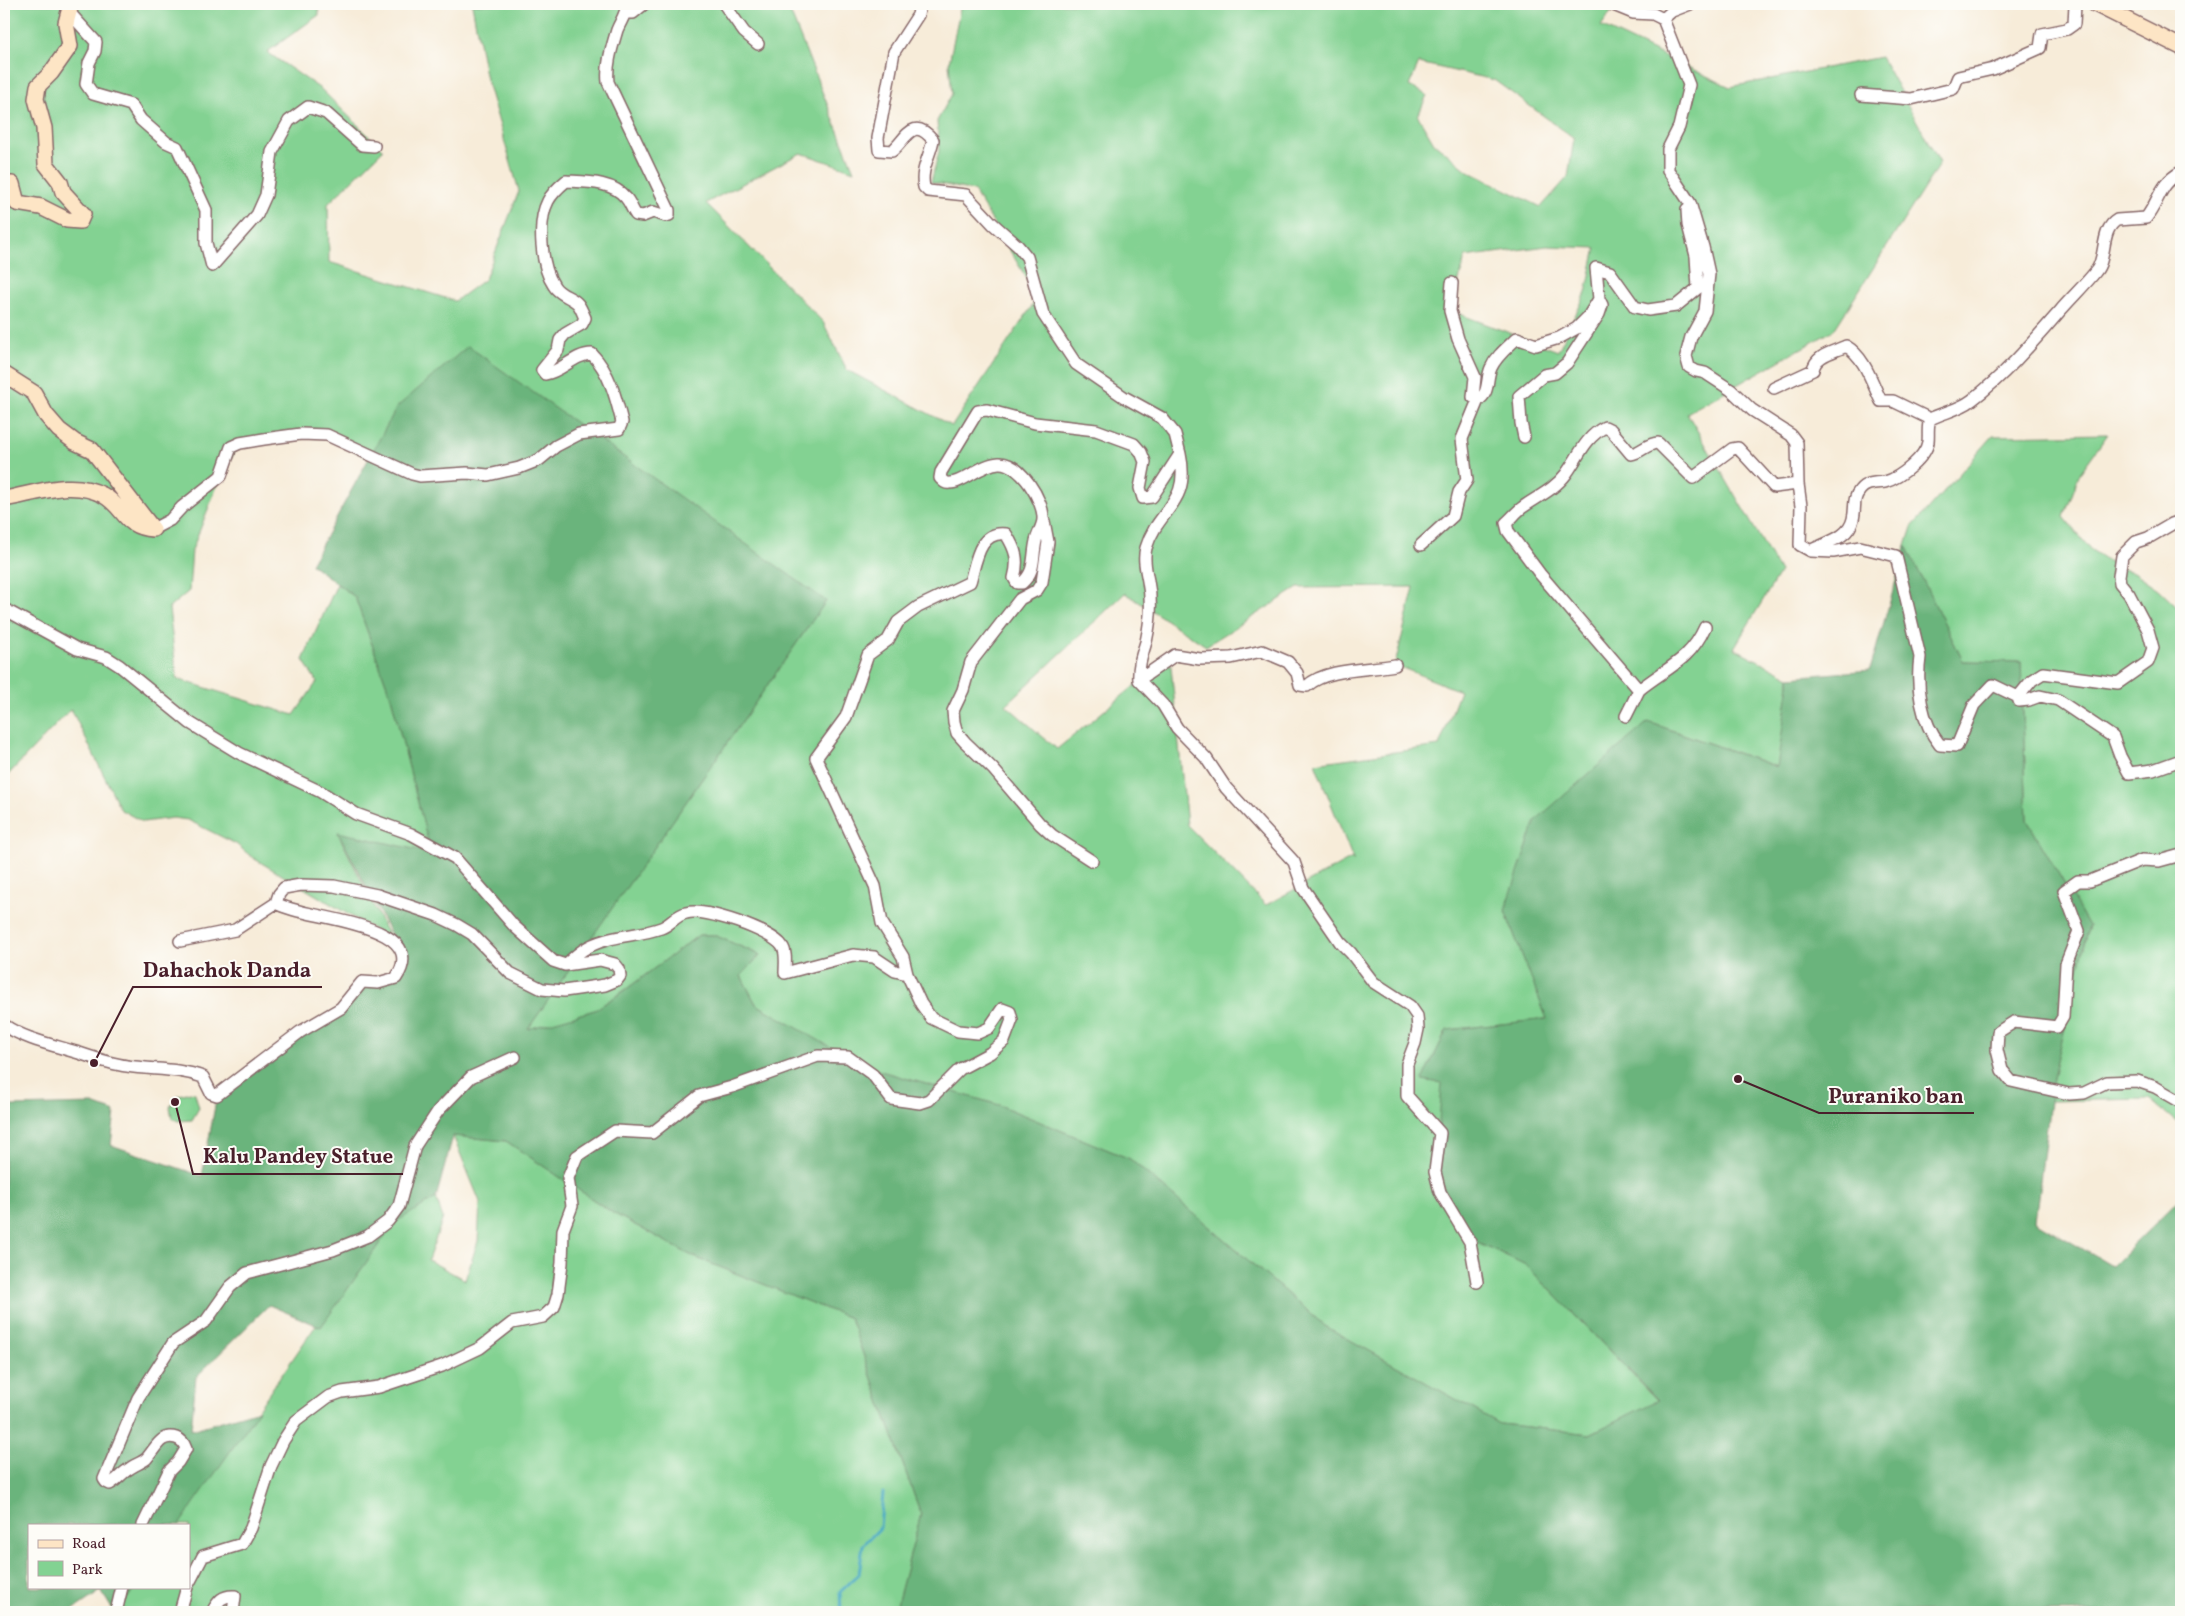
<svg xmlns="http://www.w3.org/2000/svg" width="2185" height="1616" font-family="Vollkorn,serif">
	<rect width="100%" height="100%" fill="#fdfcf7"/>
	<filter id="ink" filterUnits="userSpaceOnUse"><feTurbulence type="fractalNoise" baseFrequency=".02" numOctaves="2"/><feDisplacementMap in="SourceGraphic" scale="10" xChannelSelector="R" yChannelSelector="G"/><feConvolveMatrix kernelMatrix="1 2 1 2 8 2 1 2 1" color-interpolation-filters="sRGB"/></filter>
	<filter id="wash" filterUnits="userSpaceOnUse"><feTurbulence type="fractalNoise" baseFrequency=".0096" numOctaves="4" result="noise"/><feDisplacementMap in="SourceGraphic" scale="20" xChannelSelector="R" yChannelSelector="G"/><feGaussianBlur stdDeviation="1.12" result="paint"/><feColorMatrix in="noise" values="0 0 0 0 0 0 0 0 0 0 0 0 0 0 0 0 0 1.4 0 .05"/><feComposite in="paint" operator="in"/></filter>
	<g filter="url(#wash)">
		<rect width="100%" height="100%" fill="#f7ecd9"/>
		<path fill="#83d292" stroke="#66785e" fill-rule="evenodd" d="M 4,4 L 318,4 L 319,15 L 267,52 L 322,90 L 383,150 L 328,204 L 329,262 L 455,301 L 485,279 L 519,191 L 485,75 L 472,4 L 787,4 L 854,171 L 801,153 L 706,203 L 823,322 L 847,370 L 952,426 L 1038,297 L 974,191 L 931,182 L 939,151 L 937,121 L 952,94 L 949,63 L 961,4 L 1617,4 L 1601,26 L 1730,87 L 1881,57 L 1940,163 L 1834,330 L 1687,413 L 1780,572 L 1734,648 L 1790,677 L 1778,767 L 1648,722 L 1505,911 L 1547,1019 L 1447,1030 L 1423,1080 L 1443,1083 L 1435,1172 L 1467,1237 L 1526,1265 L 1658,1401 L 1590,1434 L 1500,1424 L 1325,1326 L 1130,1159 L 999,1105 L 856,1064 L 756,1004 L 741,976 L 760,955 L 714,935 L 699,935 L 628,988 L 595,1010 L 527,1030 L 826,601 L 369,459 L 327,435 L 240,443 L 221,476 L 192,550 L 189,591 L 169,608 L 177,679 L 294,715 L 317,682 L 303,660 L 337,584 L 355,597 L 391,697 L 431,853 L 338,833 L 390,939 L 253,858 L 236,844 L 188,820 L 173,818 L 143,822 L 121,810 L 71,709 L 4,779 ZM 1419,63 L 1494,80 L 1574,138 L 1568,177 L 1541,207 L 1468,171 L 1434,143 L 1418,116 L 1427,95 L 1409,86 ZM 1547,246 L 1596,248 L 1586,293 L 1558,351 L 1451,311 L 1465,257 ZM 1414,587 L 1395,665 L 1460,691 L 1439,746 L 1315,763 L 1354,862 L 1352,858 L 1266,905 L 1187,825 L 1170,657 L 1057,749 L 1006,705 L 1125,593 L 1206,646 L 1298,588 Z
			M 2108,434 L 2080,473 L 2064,517 L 2090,549 L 2119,568 L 2133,572 L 2158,589 L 2181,611 L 2181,1126 L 2149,1099 L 2050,1101 L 2053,1078 L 2089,926 L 2027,820 L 2021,662 L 1963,661 L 1906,546 L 1912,527 L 1993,436 Z
			M 190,1092 L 195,1093 L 199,1108 L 192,1120 L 178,1121 L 172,1118 L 170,1107 L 176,1096 Z
			M 453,1136 L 506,1141 L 613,1213 L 694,1257 L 850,1318 L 921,1514 L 895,1612 L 117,1612 L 135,1587 L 189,1587 L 189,1525 L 178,1525 L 388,1221 L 436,1198 L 443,1218 L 428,1260 L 465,1280 L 478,1241 L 480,1202 Z"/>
		<path fill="#6ab47c" stroke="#5a6a54" d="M 468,346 L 826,601 L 528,1029 L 595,1010 L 628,988 L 699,935 L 714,935 L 760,955 L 741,976 L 756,1004 L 863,1066 L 999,1105 L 1130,1159 L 1325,1326 L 1500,1424 L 1590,1434 L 1658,1400 L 1526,1265 L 1467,1237 L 1435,1172 L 1442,1083 L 1422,1080 L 1447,1030 L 1547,1019 L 1505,911 L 1536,820 L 1648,722 L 1777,767 L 1790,677 L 1870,670 L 1906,546 L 1963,661 L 2021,662 L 2027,820 L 2089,926 L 2053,1078 L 2035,1221 L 2112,1266 L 2181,1198 L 2181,1612 L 895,1612 L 921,1514 L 850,1318 L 694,1257 L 613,1213 L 506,1141 L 453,1136 L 436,1198 L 394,1223 L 321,1327 L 269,1305 L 196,1377 L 191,1430 L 259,1410 L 179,1525 L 29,1525 L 29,1587 L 135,1587 L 118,1612 L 114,1612 L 101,1591 L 70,1612 L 4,1612 L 4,1102 L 11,1106 L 93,1104 L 115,1112 L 111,1145 L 202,1176 L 217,1095 L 341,1008 L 362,982 L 396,978 L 403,958 L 338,832 L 431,853 L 391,697 L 355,597 L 311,564 L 397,407 Z"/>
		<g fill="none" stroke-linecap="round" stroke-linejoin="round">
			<path stroke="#42a7c2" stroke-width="3" d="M 841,1612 L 840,1592 L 859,1574 L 863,1545 L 880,1528 L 883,1493"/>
		</g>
	</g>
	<g filter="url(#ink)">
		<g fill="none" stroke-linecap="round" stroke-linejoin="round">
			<defs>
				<path id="street" d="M 724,4 L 744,32 L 758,44
					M 1611,4 L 1633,13 L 1653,14 L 1663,19 L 1689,85 L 1679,127 L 1668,149 L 1668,170 L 1690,203 L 1703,247 L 1709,274 L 1705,311 L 1691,337 L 1686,356 L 1689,367 L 1696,371 L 1705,373 L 1731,390 L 1752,410 L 1791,435 L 1797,443 L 1798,484 L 1801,506 L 1800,545 L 1811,551 L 1833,552 L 1860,547 L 1896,556 L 1920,657 C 1916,686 1921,722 1940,745 L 1957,746 L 1974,705 L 1993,685 L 2018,697 L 2032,680 L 2043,673 L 2118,683 L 2148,662 L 2153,648 L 2148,630 L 2129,594 L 2120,583 L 2119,576 L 2122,556 L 2136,542 L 2148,538 L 2172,524 L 2181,521
					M 68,11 L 96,42 L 95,51 L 89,63 L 86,84 L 93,94 L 131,105 L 141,120 L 166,142 L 177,147 L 206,210 L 206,243 L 212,266 L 257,215 L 266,195 L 272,152 L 289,121 L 308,107 L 326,113 L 362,145 L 374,146
					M 626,13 L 633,13 L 644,4
					M 1663,19 L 1672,11 L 1690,4
					M 1861,95 L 1911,99 L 1953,89 L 1958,77 L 1993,69 L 2040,48 L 2042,34 L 2067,29 L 2074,24 L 2075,4
					M 1452,283 L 1450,311 L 1458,339 L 1475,377 L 1473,397 L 1478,400 C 1490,394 1486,378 1491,368 C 1496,356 1508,347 1517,338 L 1536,345 L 1559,338 L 1577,328 L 1588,317 L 1599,299
					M 1774,388 L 1813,370 C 1815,355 1834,352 1846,346 C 1865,357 1872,383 1881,401 L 1893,401 L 1930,419
					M 1524,437 L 1521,423 L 1519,396 L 1544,375 L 1555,373 L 1567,363 L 1599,314 L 1602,305 L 1599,299 L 1596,268 L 1610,272 L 1635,307 L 1648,310 L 1676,306 L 1698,288 L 1696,256 L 1688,225 L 1687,210
					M 1180,454 C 1191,505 1158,508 1146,548 C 1143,559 1146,570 1148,581 C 1152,600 1150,624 1146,642 C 1142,655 1138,666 1139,680 L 1163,705 L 1177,728 L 1206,758 L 1226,788 L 1294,862 L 1303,888 L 1340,942 L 1351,953 L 1373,982 L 1410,1006 L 1417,1016 L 1418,1029 L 1415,1043 L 1407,1064 L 1407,1096 L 1440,1133 L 1435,1172 L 1440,1192 L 1470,1242 L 1477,1282
					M 1044,521 L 1048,542 L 1042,582 L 1037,590 L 1020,599 L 971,662 L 963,690 L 953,711 L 954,722 L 957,733 L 965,742 L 993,769 L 1040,824 L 1052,835 L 1092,861
					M 153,529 L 170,520 L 182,507 L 221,476 L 231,447 L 240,443 L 264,439 L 301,434 L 327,435 L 412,474 L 420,476 L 467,473 L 488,475 L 519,468 L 539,460 L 556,446 L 579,434 L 619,429 L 622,422 C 616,398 610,373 592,354 C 574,354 562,372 545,374 L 542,370 L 558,350 L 560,340 L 565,334 L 582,324 L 585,318 C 583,314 581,308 578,304 C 571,296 560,296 554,286 C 541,267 537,222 548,201 C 552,193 560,186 566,181 C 585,182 613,181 626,198 C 630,202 632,210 636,215 L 643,216 L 653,212 L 666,216 L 669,215 L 669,210 L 608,82 C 606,65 612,47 617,30 C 621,20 626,15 627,4
					M 1421,545 L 1453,516 L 1459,492 L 1467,480 L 1462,439 L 1478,400
					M 1812,550 C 1827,542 1849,538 1853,519 C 1856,508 1852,499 1860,490 C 1866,482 1876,483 1885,482 C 1900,478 1926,457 1928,442 C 1929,433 1927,427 1930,419 C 1944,412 1959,410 1972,400 C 2005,375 2033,342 2060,311 C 2072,297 2085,285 2096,271 C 2107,258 2100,230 2117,220 L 2146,218 C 2160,200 2159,184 2181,172
					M 4,609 L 77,649 L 106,657 L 120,666 L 190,723 L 239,753 L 321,792 L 356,814 L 411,834 L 455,858 L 514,926 L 553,961 L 565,965 L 600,960 L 615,964 L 619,969 L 620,976 L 617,980 L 605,985 L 564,991 L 542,989 L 510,973 L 472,934 L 457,925 L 436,915 L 377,895 L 334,886 L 301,885 L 284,888 L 279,894 L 276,903 L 235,930 L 180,941
					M 1139,680 L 1175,655 L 1200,659 L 1231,658 L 1262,651 L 1288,662 L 1297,673 L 1300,685 L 1307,686 C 1326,668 1370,670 1395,665
					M 1639,690 C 1666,668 1690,661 1705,627
					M 2018,697 L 2019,701 L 2029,700 L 2040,696 L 2058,700 L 2113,737 L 2120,756 L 2129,773 L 2153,770 L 2181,760
					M 1626,716 L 1639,690 L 1540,574 L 1508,531 L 1506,523 C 1512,518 1517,511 1523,507 C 1537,497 1555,489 1566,474 C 1578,458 1585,437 1605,427 L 1611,430 L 1631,454 C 1641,453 1647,443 1658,443 L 1693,478 L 1732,449 L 1738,448 L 1774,487 L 1798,484
					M 2181,855 L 2159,861 L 2142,860 L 2090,881 L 2078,881 L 2064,891 L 2079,931 L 2066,964 L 2063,1017 L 2057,1027 L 2014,1022 L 1998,1032 L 1997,1050 L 2002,1070 L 2011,1081 L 2069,1094 L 2084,1093 L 2107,1082 L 2137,1081 L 2155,1087 L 2181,1102
					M 565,965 C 571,960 577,954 583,950 C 606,935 635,937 661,928 C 670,925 676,915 686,913 C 704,907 772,931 782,946 C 787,952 785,965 785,973 L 853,955 L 874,957 L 895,971 L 907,974
					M 4,1025 C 26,1040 54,1045 79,1053 C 94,1058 111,1064 127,1066 C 153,1070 178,1068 203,1077 L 211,1093 L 217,1095 L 300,1032 L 341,1008 L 362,982 L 378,983 L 396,978 C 434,921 302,920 276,903
					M 143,1525 L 169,1471 L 178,1462 L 186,1449 C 184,1443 182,1440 176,1438 C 160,1433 155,1450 146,1459 C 141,1463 134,1465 129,1469 C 122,1473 117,1480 110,1484 L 106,1482 L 104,1479 L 138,1398 L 173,1343 L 206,1321 L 230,1287 L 247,1273 L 333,1250 L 368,1236 L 388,1221 L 399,1206 L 415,1146 L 438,1111 L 471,1077 L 515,1057
					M 189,1583 L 203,1556 L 242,1544 L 251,1528 L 271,1466 L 283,1441 L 296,1421 L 328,1397 L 342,1392 L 379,1387 L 442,1366 L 480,1348 L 512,1323 L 543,1317 L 554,1307 L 558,1294 L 562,1263 L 563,1230 L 572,1206 L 568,1178 L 577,1156 L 615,1131 L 652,1133 L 699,1096 L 732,1087 L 818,1056 L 848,1057 L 873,1075 L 891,1099 L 920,1103 L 929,1100 L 960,1069 L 990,1053 L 1004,1041 L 1012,1020 L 1010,1012 L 1002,1009 L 989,1028 L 978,1033 L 958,1031 L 931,1018 L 921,1004 L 907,974 L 903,957 L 882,923 L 875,886 L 816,758 L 846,717 L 868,655 L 888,640 L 898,622 L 918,607 L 970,582 C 976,562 979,530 1006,534 C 1016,550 1019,560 1014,578 L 1017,583 L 1022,583 C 1036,571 1032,558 1036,541 C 1037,534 1043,526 1043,519 C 1044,501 1020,462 999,463 C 981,464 963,483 950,483 C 945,484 943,481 940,478 L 941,472 L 978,411 L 987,410 L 1035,423 L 1096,430 L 1134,444 L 1141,452 L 1145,462 L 1140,488 L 1143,498 L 1152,497 L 1180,454 L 1175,434 L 1162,418 L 1124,397 L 1076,364 L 1043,314 L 1027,257 L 1018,246 L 993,224 L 966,195 L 928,191 L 924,187 C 920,170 930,156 933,140 C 912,115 906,140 892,151 L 879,150 L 878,138 L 894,52 L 918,15 L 920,4
					M 116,1612 L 122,1587
					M 180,1612 L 187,1587
					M 212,1612 C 218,1602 221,1595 235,1596 L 233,1612"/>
				<path id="secondary" d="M 2095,4 L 2181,47
					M 4,185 L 12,184 L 17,203 L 41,207 L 67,220 L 80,221 L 83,214 L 63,192 L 60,182 L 46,164 L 44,128 L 36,99 L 38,86 L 51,73 L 70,46 L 66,23 L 71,4
					M 4,374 L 34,393 L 46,415 L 59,430 L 75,442 L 92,450 L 153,529 C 123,527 126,508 103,495 C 72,478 35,494 4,499"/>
			</defs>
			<use href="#street" stroke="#876768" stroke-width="14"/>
			<use href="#secondary" stroke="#876768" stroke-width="18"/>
			<use href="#street" stroke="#fff" stroke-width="11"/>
			<use href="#secondary" stroke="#fde5c5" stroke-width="15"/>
		</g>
	</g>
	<path fill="none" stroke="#4a1f2b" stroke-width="2" d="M94 1063L133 987H322M1738 1079L1819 1113H1974M175 1102L193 1174H403"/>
	<g fill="#4a1f2b" stroke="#fdfcf7" stroke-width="2">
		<circle cx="94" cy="1063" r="5"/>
		<circle cx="1738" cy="1079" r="5"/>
		<circle cx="175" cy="1102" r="5"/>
	</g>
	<g font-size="21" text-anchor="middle" font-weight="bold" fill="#4a1f2b" stroke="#fdfcf7" stroke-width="4" stroke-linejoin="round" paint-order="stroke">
		<text x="227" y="977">Dahachok Danda</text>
		<text x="1896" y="1103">Puraniko ban</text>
		<text x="298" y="1163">Kalu Pandey Statue</text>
	</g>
	<rect width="2185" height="1616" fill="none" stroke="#fdfcf7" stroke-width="20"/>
	<rect x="28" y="1524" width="162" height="65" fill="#fdfcf7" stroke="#b5a4a5"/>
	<rect x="38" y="1540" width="25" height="8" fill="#fde5c5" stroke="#b5a4a5"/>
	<text x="72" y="1548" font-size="15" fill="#4a1f2b">Road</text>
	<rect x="38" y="1561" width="25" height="15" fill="#83d292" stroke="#b5a4a5"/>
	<text x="72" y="1574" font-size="15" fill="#4a1f2b">Park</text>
</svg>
